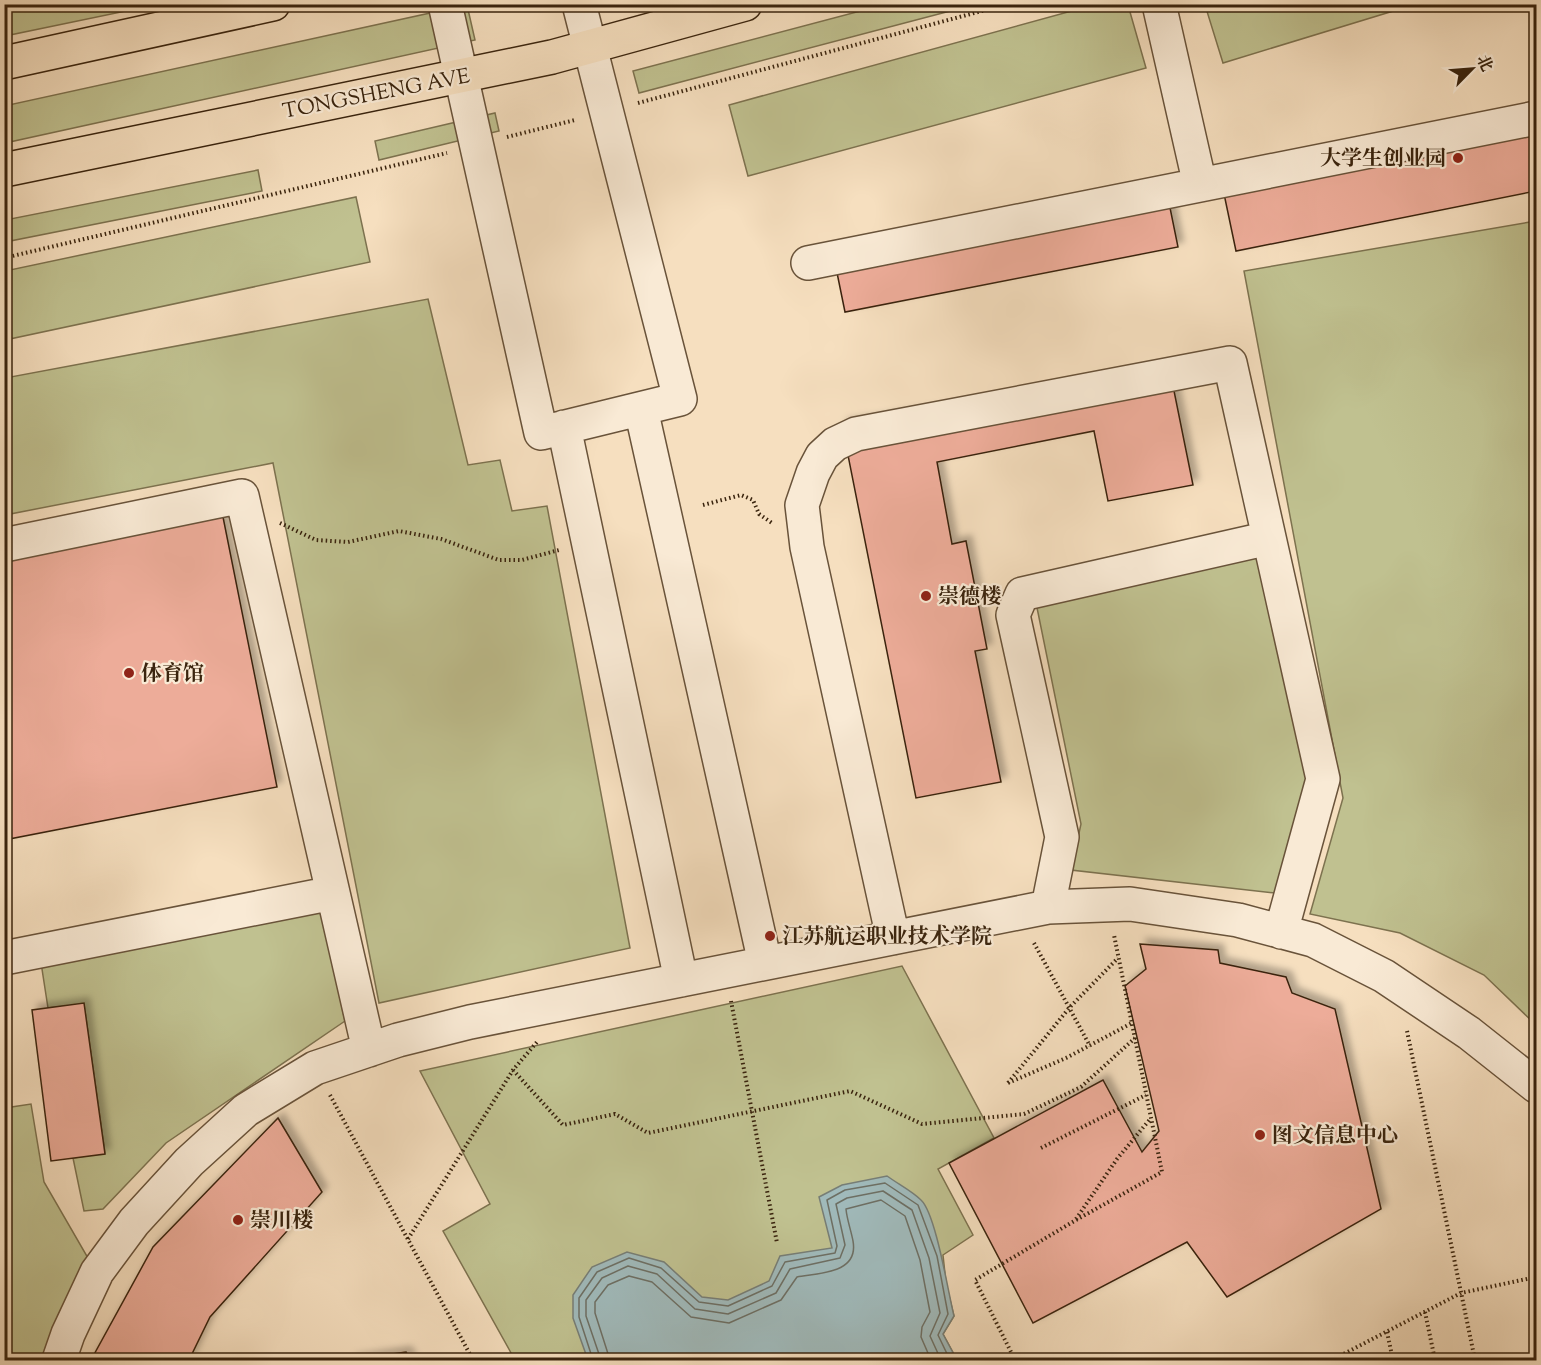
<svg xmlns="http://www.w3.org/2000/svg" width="1541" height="1365" font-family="'Sorts Mill Goudy','Noto Serif SC',serif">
	<defs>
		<filter id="shadow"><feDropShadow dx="5.5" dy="-5.5" stdDeviation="3" flood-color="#0004"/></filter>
	</defs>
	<rect width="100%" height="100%" fill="#f6dfbf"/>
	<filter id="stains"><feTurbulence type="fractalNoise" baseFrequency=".00333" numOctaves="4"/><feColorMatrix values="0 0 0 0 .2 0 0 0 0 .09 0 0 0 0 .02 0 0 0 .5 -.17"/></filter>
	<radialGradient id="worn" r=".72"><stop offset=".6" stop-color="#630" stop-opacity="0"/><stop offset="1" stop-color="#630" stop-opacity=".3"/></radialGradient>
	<path fill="#c0c190" stroke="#7d724f" stroke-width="1.5" d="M 35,4 L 155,4 L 155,5 L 5,36 L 5,11 Z
		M 1097,4 L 1128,5 L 1146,68 L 748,176 L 729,105 Z
		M 467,5 L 475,40 L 5,143 L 4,106 Z
		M 883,5 L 973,5 L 639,93 L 633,71 Z
		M 1205,5 L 1205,4 L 1413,5 L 1223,63 Z
		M 495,113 L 499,131 L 379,160 L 375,141 Z
		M 258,170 L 262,191 L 5,242 L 5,220 Z
		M 356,197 L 370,262 L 5,340 L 5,271 Z
		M 1536,221 L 1536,1025 L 1484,975 L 1400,933 L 1310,914 L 1343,798 L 1244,271 Z
		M 428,299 L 468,465 L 500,460 L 512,511 L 547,506 L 630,948 L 379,1003 L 273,463 L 5,515 L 5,378 Z
		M 1260,547 L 1312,783 L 1275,893 L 1071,870 L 1081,824 L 1033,588 Z
		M 321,909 L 345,1021 L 166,1143 L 103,1209 L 84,1211 L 73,1158 L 105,1153 L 84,1004 L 48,1008 L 40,956 Z
		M 902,966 L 994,1138 L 938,1169 L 973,1235 L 943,1255 L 946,1283 L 954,1316 L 943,1334 L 957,1360 L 515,1360 L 443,1231 L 490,1204 L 420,1071 Z
		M 31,1104 L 44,1182 L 88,1258 L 43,1360 L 5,1360 L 5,1108 Z"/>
	<path fill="#a0babb" stroke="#777e76" stroke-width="1.5" d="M 887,1176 C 898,1184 912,1191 921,1200 C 936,1214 948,1292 954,1316 L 943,1334 L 957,1360 L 588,1360 L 573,1318 L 573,1295 L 592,1267 L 627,1252 L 664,1262 L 702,1297 L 728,1300 L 769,1281 L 780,1256 L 832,1248 L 819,1197 L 842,1185 Z"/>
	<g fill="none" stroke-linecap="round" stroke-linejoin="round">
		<path stroke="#6d6f64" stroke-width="1.5" d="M 593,1360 L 579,1317 L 579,1298 L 597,1272 L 629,1258 L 661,1268 L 699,1302 L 728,1306 L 772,1286 L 785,1262 L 835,1253 L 837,1246 L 827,1200 L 845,1190 L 885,1183 L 918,1205 L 937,1256 L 948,1314 L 938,1335 L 950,1360
			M 601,1360 L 586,1316 L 586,1300 L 602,1278 L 628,1266 L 657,1274 L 695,1309 L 728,1314 L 776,1293 L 790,1269 L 840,1258 L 845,1245 L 836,1204 L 847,1198 L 883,1191 L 912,1210 L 929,1258 L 940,1313 L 930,1336 L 941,1360
			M 610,1360 L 595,1313 L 595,1302 L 608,1285 L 629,1276 L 652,1282 L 691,1317 L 729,1323 L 781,1300 L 797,1277 C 818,1273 859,1274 853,1241 C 851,1230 847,1220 846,1209 L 881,1200 L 905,1216 L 920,1260 L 930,1312 L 922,1327 L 921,1337 L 931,1360"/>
	</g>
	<path fill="#edac99" stroke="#3a240e" stroke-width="1.5" filter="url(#shadow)" d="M 1536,126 L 1536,191 L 1236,251 L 1223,189 Z
		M 1167,193 L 1178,247 L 845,312 L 834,258 Z
		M 1171,376 L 1193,485 L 1108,501 L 1094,431 L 937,462 L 952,544 L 966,541 L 987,649 L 975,651 L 1001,782 L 916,798 L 842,425 Z
		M 223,517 L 277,787 L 4,840 L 4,559 Z
		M 1140,944 L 1218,950 L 1220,963 L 1286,977 L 1292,993 L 1335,1009 L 1381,1209 L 1227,1297 L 1187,1242 L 1033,1323 L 949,1163 L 1103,1080 L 1142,1152 L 1159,1131 L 1125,986 L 1146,969 Z
		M 84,1003 L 105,1154 L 51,1161 L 32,1010 Z
		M 278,1118 L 322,1192 L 210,1317 L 189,1360 L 91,1360 L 153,1247 Z
		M 406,1352 L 411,1360 L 349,1360 Z"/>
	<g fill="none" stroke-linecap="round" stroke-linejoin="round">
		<defs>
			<path id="minor" d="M 445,4 L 541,433 L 680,399 L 579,4
				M 1159,4 L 1200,185
				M 808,263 L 1536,118
				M 641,409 L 765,963
				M 564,427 L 681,980
				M 4,545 L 242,496 L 369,1050
				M 1048,907 L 1062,837 L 1013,615 L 1022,594 L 1269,538
				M 893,938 L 807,547 L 802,505 L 813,473 L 822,456 L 835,444 L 856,434 L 1230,363 L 1323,779 L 1281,932
				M 4,958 L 333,893
				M 59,1360 L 68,1334 L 97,1272 L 134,1222 L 189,1162 L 246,1110 L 315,1068 L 398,1040 L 470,1022 L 1048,907 L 1130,904 L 1238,920 L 1313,940 L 1384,976 L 1469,1033 L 1536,1086"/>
			<path id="major" d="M 4,63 L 273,4
				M 4,170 L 552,57 L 745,4"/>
		</defs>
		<use href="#minor" stroke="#69533a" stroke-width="36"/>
		<use href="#major" stroke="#3a240e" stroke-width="36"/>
		<path stroke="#3a240e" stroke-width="4" stroke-dasharray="1.5 3" stroke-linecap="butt" d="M 638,103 L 1008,4
			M 507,137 L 575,120
			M 4,258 L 447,153
			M 703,505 L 741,495 L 753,500 L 759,514 L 772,523
			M 280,523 L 316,540 L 348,542 L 399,531 L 441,539 L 499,560 L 522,560 L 559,550
			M 1034,943 L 1090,1046
			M 731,1001 L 777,1243
			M 1407,1031 L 1475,1360
			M 513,1070 L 563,1125 L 615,1114 L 648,1133 L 850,1091 L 922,1124 L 1024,1114 L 1081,1087 L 1135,1038
			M 1008,1083 L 1070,1007 L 1118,958
			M 1008,1083 L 1066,1058 L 1132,1023
			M 330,1095 L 473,1360
			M 1041,1148 L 1146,1095
			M 1076,1219 L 1117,1159 L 1151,1118
			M 408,1239 L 513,1070 L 537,1042
			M 1425,1312 L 1435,1360
			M 1387,1332 L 1393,1360
			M 1015,1360 L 975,1280 L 1076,1220 L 1162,1172 L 1114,935
			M 1332,1360 L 1461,1293 L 1536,1277"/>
		<use href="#minor" stroke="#f9ead5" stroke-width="33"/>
		<use href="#major" stroke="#f6dfbf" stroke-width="33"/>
	</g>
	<g fill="#8f2418" stroke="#f9ead5" stroke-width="2">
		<circle cx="1458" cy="158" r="6"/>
		<circle cx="926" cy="596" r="6"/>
		<circle cx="129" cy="673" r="6"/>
		<circle cx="770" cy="936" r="6"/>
		<circle cx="1260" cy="1135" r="6"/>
		<circle cx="238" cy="1220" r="6"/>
	</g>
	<g text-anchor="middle" stroke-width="4.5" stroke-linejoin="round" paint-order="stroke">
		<g font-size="21" fill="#3a240e" stroke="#f9ead5">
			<text transform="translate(376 93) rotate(-11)" y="7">TONGSHENG AVE</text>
		</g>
		<g font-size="21" font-weight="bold" fill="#3a240e" stroke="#f9ead5" text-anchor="start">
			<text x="1446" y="165" text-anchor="end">大学生创业园</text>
			<text x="938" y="603">崇德楼</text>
			<text x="141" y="680">体育馆</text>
			<text x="782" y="943">江苏航运职业技术学院</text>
			<text x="1272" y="1142">图文信息中心</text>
			<text x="250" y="1227">崇川楼</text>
		</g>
	</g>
	<rect width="1541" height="1365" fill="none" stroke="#f6dfbf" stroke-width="24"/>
	<rect x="6" y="6" width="1529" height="1353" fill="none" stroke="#3a240e" stroke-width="3"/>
	<rect x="12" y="12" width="1517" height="1341" fill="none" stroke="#3a240e" stroke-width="1.5"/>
	<g transform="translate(1472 69) rotate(65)" stroke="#f9ead5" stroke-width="4.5" paint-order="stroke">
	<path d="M0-4.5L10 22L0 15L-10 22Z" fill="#3a240e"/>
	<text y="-9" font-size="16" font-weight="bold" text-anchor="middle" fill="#3a240e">北</text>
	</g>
	<rect width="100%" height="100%" filter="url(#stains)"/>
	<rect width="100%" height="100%" fill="url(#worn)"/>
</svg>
